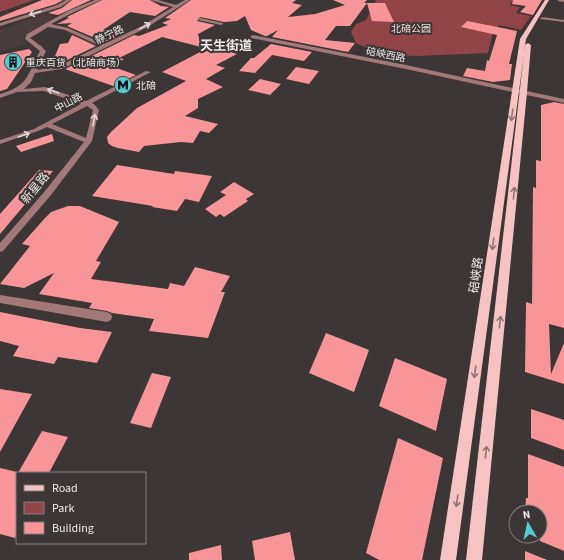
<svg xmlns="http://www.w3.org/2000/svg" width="564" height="560" font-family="'Source Sans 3','Noto Sans SC',sans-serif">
	<rect width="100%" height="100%" fill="#3c3636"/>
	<path fill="#4a3d3d" d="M 43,14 L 58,18 L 28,33 L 24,39 L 25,45 L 0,51 L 0,30 Z"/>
	<path fill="#914549" d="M 0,0 L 34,0 L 0,12 Z
		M 376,0 L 513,0 L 510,5 L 520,7 L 516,13 L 531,16 L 521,30 L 499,25 L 493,32 L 488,53 L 417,56 L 379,54 L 356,43 L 351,32 L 356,24 L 366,20 Z"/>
	<path fill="#f79598" d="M 42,0 L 63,0 L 56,4 L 0,21 L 0,17 Z
		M 72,0 L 91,0 L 58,15 L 48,13 L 62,8 Z
		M 102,0 L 150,0 L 161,6 L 169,7 L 155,16 L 130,12 L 103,30 L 123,34 L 104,42 L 67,26 L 72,23 L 57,24 L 69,18 L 67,17 Z
		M 191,0 L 296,0 L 292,3 L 302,5 L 288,17 L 315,14 L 345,5 L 333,0 L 367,0 L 364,3 L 385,3 L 394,22 L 372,21 L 367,3 L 350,26 L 336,26 L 325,40 L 355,43 L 348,52 L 272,37 L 278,30 L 267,36 L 265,36 L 251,30 L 245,16 L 237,21 L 224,22 L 200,17 L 197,21 L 215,25 L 198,34 L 201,47 L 162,37 L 119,58 L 124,59 L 111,66 L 136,75 L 113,86 L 65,69 L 134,35 L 139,36 L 168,25 L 162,23 L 171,19 L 165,18 Z
		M 513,0 L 542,0 L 533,15 L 520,12 L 526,6 L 512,4 Z
		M 467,21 L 517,31 L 509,64 L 512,64 L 510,80 L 493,82 L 463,76 L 467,68 L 485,71 L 487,60 L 489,61 L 497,35 L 461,27 Z
		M 72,35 L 96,46 L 59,64 L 46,60 L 55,56 L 60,44 L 68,43 Z
		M 271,44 L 312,52 L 304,61 L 272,55 L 255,73 L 239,71 L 251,58 L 254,58 Z
		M 214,47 L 237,54 L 216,65 L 225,68 L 206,79 L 223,87 L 198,99 L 198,108 L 185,116 L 218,124 L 209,133 L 200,131 L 193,143 L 181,142 L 144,146 L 139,152 L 118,148 L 112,146 L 108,143 L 107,137 L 111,132 L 137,108 L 186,81 L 162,72 L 202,51 L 203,53 Z
		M 29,49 L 32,52 L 7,89 L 0,91 L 0,55 Z
		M 296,67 L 319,71 L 309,84 L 286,79 Z
		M 260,79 L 281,84 L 270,95 L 248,90 Z
		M 554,102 L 564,104 L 564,328 L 549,324 L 551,374 L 564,343 L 564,384 L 525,372 L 526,302 L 532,304 L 533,187 L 536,188 L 536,160 L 541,161 L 541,105 Z
		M 52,134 L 54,141 L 21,152 L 16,146 Z
		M 117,165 L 174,174 L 175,171 L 212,176 L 199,202 L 185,199 L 177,211 L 152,207 L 153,206 L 92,196 Z
		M 39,170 L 53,171 L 0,234 L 0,214 Z
		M 234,182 L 254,194 L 246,199 L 248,201 L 224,217 L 220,214 L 216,217 L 205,209 L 226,195 L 220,192 Z
		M 68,206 L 80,206 L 119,222 L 96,261 L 101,262 L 91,279 L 168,289 L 170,283 L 184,286 L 195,267 L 230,276 L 221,292 L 225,292 L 208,338 L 149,331 L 154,319 L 112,313 L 107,311 L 89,308 L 92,303 L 39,294 L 54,273 L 24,288 L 0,284 L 30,246 L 22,244 L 45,218 L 51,212 Z
		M 0,312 L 80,328 L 112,332 L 97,363 L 58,357 L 54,364 L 13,356 L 19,346 L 0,341 Z
		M 326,333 L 369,350 L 354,392 L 309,373 Z
		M 395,358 L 447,379 L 436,431 L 379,406 Z
		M 152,373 L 171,377 L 151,428 L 130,423 Z
		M 0,389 L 32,394 L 0,452 Z
		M 531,409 L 564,420 L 564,450 L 531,438 Z
		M 42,431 L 68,437 L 49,473 L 18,473 Z
		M 398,438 L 443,458 L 422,560 L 379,560 L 366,553 Z
		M 528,454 L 564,467 L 564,551 L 540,541 L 540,512 L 525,512 L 526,498 L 528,498 Z
		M 0,468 L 17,472 L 17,534 L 15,538 L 0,534 Z
		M 290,532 L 295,560 L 255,560 L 252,541 Z
		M 221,545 L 222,560 L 189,560 L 189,553 Z
		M 525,551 L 547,560 L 525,560 Z"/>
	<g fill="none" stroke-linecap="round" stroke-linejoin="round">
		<path fill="#a27879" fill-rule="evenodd" d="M 66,0 L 71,0 L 61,7 L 0,26 L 0,23 L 57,5 Z
			M 95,0 L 101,0 L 72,13 L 51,24 L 68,28 L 104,44 L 142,26 L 173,7 L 151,0 L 158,0 L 176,5 L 185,0 L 190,0 L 146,28 L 62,69 L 35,73 L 31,82 L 24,89 L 45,87 L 86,101 L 146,71 L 151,72 L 92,103 L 95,105 L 99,110 L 92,141 L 51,195 L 3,251 L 0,252 L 0,243 L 45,191 L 84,142 L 47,127 L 38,131 L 0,144 L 0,140 L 34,129 L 81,104 L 44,91 L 17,92 L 0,98 L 0,94 C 29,86 27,75 40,51 L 25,39 L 27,34 L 68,11 ZM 48,27 L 65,30 L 100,46 L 59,66 L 37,70 L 46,51 L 41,46 L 30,38 ZM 87,106 L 93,110 L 86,138 L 52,124 Z
			M 558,0 L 564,0 L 564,2 L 558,1 Z
			M 542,17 L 564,20 L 564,22 L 540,19 Z
			M 200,18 L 223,23 L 223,24 L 221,25 L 198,20 Z
			M 253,35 L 406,65 L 564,99 L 564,103 L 406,69 L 251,38 L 251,36 Z
			M 0,295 L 107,312 L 111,314 L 112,317 L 111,320 L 107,322 L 0,303 Z"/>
		<path fill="#f6c2c2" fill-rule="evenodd" d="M 545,0 L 549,0 L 526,39 L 456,560 L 440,560 L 520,39 Z
			M 528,43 L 531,45 L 527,92 L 482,560 L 466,560 L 525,45 Z"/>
	</g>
	<defs><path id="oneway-shaft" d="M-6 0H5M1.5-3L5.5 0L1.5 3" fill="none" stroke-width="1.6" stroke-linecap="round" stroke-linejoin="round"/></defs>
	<g stroke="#e2d7d7">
		<use href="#oneway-shaft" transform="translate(35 13) rotate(163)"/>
		<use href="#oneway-shaft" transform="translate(145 26) rotate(-29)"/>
		<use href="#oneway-shaft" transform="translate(53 91) rotate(-160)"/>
		<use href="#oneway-shaft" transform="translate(94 120) rotate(-79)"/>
		<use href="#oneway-shaft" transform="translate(24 135) rotate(-19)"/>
	</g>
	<g stroke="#907575">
		<use href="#oneway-shaft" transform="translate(512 115) rotate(98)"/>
		<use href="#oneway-shaft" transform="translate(514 193) rotate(-84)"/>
		<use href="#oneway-shaft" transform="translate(493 244) rotate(98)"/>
		<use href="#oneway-shaft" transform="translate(500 322) rotate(-84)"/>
		<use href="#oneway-shaft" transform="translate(475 372) rotate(98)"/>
		<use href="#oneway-shaft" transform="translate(486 452) rotate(-84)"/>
		<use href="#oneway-shaft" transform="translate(457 501) rotate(98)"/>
	</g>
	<defs>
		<symbol id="building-disc" viewBox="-11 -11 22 22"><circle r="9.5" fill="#52ccd0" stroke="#3c3636"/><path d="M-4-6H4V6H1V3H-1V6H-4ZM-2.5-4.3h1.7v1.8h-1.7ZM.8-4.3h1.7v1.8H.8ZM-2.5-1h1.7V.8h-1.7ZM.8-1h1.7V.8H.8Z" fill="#111"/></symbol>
		<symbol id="metro-disc" viewBox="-11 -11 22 22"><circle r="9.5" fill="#52ccd0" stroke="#3c3636"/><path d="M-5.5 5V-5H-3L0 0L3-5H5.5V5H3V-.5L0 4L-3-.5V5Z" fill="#111"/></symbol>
	</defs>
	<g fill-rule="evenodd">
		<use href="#building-disc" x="3" y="52" width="20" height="20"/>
		<use href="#metro-disc" x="113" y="75" width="20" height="20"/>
	</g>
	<g text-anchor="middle" stroke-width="4" stroke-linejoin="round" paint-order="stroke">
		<g font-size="10" fill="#f7dcdc" stroke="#3c3636">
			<text x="411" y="32">北碚公园</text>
		</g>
		<g font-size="10" fill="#ede8e8" stroke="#3c3636">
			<text transform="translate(109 34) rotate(-25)" y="4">静宁路</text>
			<text transform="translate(386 54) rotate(11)" y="4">碚峡西路</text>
			<text transform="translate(68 102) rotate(-28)" y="4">中山路</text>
		</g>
		<g font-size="10" fill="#ede8e8" stroke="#3c3636" text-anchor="start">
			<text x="26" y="66">重庆百货（北碚商场）</text>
			<text x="136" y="89">北碚</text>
		</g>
		<g font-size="12" fill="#ede8e8" stroke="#3c3636">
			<text transform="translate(35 188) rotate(-51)" y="4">新星路</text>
			<text transform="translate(476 275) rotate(-82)" y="4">碚峡路</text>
		</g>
		<g font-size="13" font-weight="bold" fill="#ede8e8" stroke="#3c3636">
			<text x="226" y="50">天生街道</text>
		</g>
	</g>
	<rect x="16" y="472" width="130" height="72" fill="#3c3636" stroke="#837d7d"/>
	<rect x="24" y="485" width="20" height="6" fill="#f6c2c2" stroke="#837d7d"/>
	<text x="52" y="492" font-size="12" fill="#ede8e8">Road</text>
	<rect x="24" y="502" width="20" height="12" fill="#914549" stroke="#837d7d"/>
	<text x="52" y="512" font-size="12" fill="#ede8e8">Park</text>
	<rect x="24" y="522" width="20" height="12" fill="#f79598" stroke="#837d7d"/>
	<text x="52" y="532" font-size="12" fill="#ede8e8">Building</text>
	<g transform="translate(528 524) rotate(351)"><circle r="19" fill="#3c3636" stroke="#837d7d"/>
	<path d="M0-3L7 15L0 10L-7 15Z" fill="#52ccd0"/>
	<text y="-6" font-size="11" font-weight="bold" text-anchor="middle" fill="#ede8e8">N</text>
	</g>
</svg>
